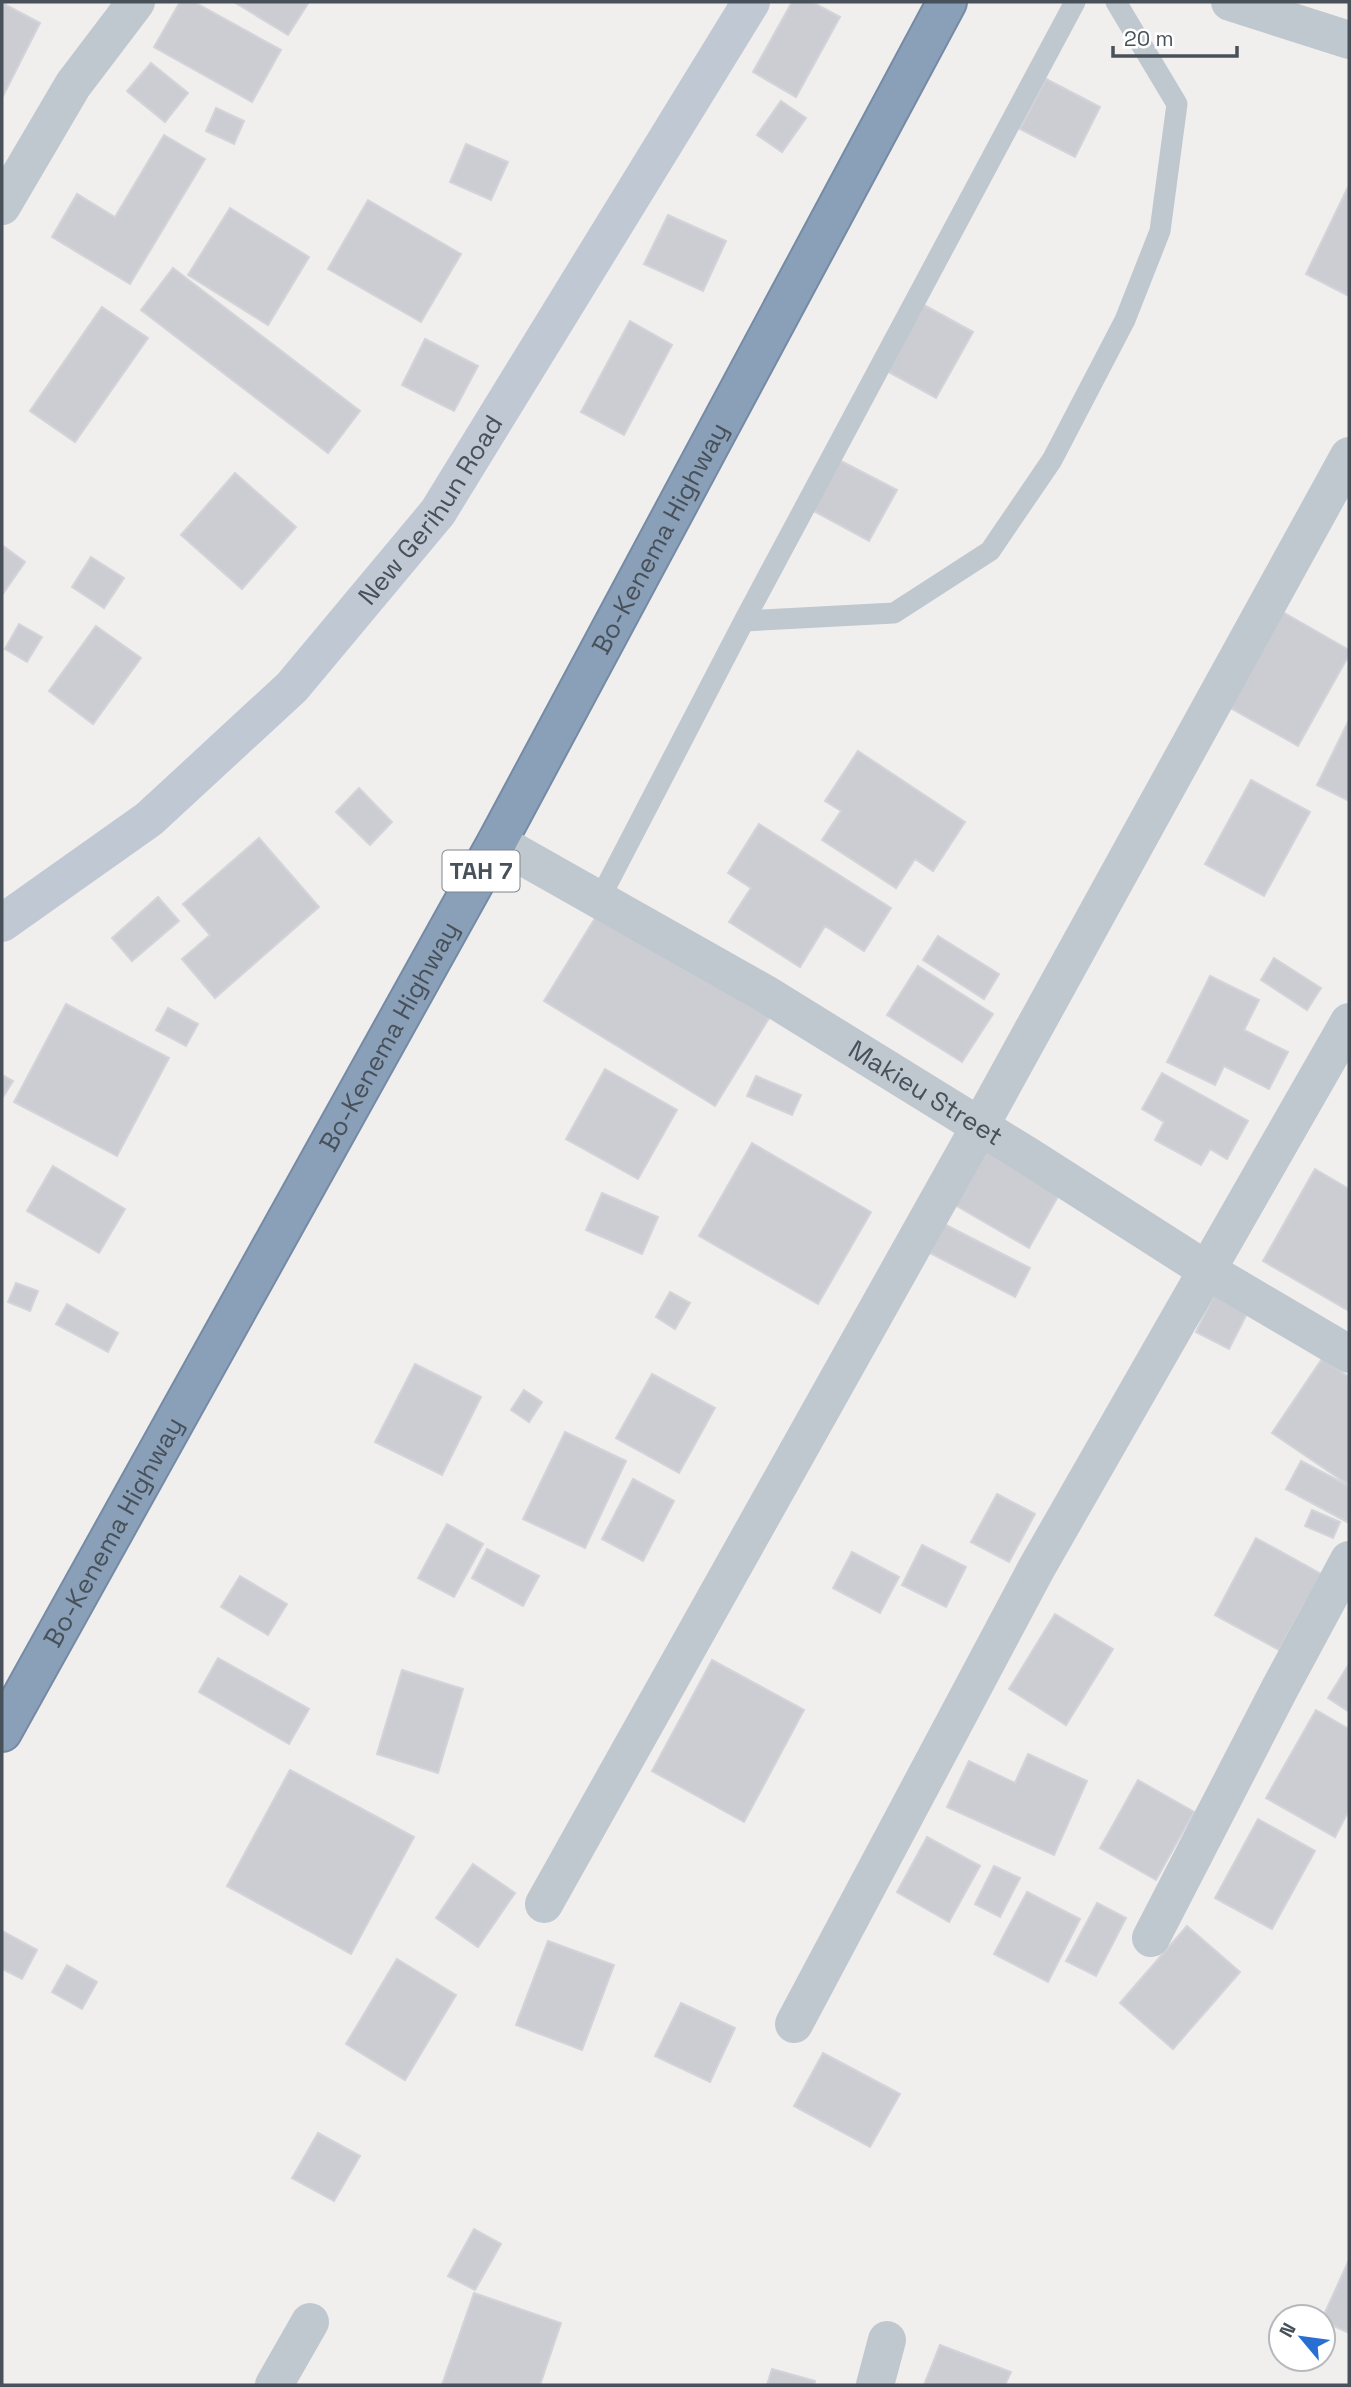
<svg xmlns="http://www.w3.org/2000/svg" width="1351" height="2387" font-family="'Space Grotesk',sans-serif">
	<rect width="100%" height="100%" fill="#f1eeee"/>
	<path fill="#cccdd2" stroke="#d3d4d9" stroke-width="2" d="M 180,2 L 194,2 L 281,50 L 252,102 L 154,47 Z
		M 234,2 L 309,2 L 288,35 Z
		M 792,2 L 812,2 L 840,17 L 796,97 L 753,72 Z
		M 2,3 L 40,23 L 2,98 Z
		M 151,63 L 188,93 L 165,122 L 127,91 Z
		M 1046,79 L 1100,107 L 1075,157 L 1020,129 Z
		M 781,101 L 806,118 L 782,152 L 757,135 Z
		M 216,108 L 244,121 L 234,144 L 206,131 Z
		M 164,135 L 205,159 L 130,284 L 52,237 L 77,194 L 115,217 Z
		M 466,144 L 508,162 L 491,200 L 450,182 Z
		M 1349,185 L 1349,296 L 1306,274 Z
		M 368,200 L 461,254 L 421,322 L 328,269 Z
		M 230,208 L 309,257 L 268,325 L 188,275 Z
		M 668,215 L 726,241 L 703,291 L 644,264 Z
		M 173,268 L 360,411 L 328,453 L 141,310 Z
		M 922,304 L 973,332 L 936,398 L 885,370 Z
		M 102,307 L 148,338 L 75,442 L 30,411 Z
		M 630,321 L 672,345 L 624,435 L 581,412 Z
		M 425,339 L 478,366 L 454,411 L 402,385 Z
		M 839,460 L 897,490 L 869,541 L 812,510 Z
		M 235,473 L 296,527 L 242,589 L 181,535 Z
		M 2,545 L 25,562 L 2,595 Z
		M 91,557 L 124,578 L 104,608 L 72,587 Z
		M 1281,611 L 1349,650 L 1349,655 L 1298,746 L 1227,706 Z
		M 19,624 L 42,637 L 27,662 L 5,649 Z
		M 96,626 L 141,658 L 93,724 L 49,691 Z
		M 1349,720 L 1349,801 L 1317,785 Z
		M 858,751 L 965,822 L 933,871 L 915,859 L 896,888 L 822,840 L 841,811 L 825,801 Z
		M 1251,780 L 1310,812 L 1264,896 L 1205,864 Z
		M 359,788 L 392,822 L 370,845 L 336,812 Z
		M 759,824 L 891,908 L 864,951 L 825,926 L 800,967 L 729,922 L 751,888 L 728,873 Z
		M 259,838 L 319,907 L 215,998 L 182,959 L 210,935 L 183,904 Z
		M 158,897 L 179,921 L 132,961 L 112,938 Z
		M 600,910 L 771,1015 L 715,1106 L 544,1001 Z
		M 938,936 L 999,974 L 984,999 L 923,960 Z
		M 1274,958 L 1321,988 L 1307,1010 L 1261,980 Z
		M 918,966 L 993,1014 L 962,1062 L 887,1015 Z
		M 1210,976 L 1259,1000 L 1244,1030 L 1288,1052 L 1269,1089 L 1224,1066 L 1215,1085 L 1167,1062 Z
		M 66,1004 L 169,1058 L 117,1156 L 14,1102 Z
		M 168,1008 L 198,1024 L 186,1046 L 156,1030 Z
		M 605,1069 L 677,1110 L 638,1179 L 566,1139 Z
		M 1162,1073 L 1248,1121 L 1227,1159 L 1210,1149 L 1201,1165 L 1155,1140 L 1164,1122 L 1142,1109 Z
		M 2,1075 L 13,1081 L 3,1097 L 2,1097 Z
		M 756,1076 L 801,1095 L 792,1115 L 747,1096 Z
		M 752,1143 L 871,1212 L 818,1304 L 699,1236 Z
		M 988,1148 L 1061,1191 L 1029,1248 L 955,1205 Z
		M 53,1166 L 125,1209 L 99,1253 L 27,1211 Z
		M 1315,1169 L 1349,1189 L 1349,1311 L 1263,1261 Z
		M 602,1193 L 658,1217 L 642,1254 L 586,1230 Z
		M 944,1224 L 1030,1268 L 1015,1297 L 930,1253 Z
		M 16,1283 L 38,1291 L 30,1311 L 8,1302 Z
		M 1216,1291 L 1250,1308 L 1229,1349 L 1196,1332 Z
		M 670,1292 L 690,1303 L 675,1329 L 656,1317 Z
		M 67,1304 L 118,1333 L 108,1352 L 56,1324 Z
		M 1322,1359 L 1349,1377 L 1349,1485 L 1272,1433 Z
		M 415,1364 L 481,1397 L 442,1475 L 375,1442 Z
		M 652,1374 L 715,1408 L 679,1473 L 616,1438 Z
		M 524,1390 L 542,1402 L 529,1422 L 511,1410 Z
		M 565,1432 L 626,1461 L 585,1548 L 523,1519 Z
		M 1301,1461 L 1349,1486 L 1349,1523 L 1286,1489 Z
		M 633,1479 L 674,1501 L 643,1561 L 602,1539 Z
		M 997,1494 L 1035,1514 L 1009,1562 L 971,1542 Z
		M 1312,1510 L 1340,1522 L 1333,1538 L 1305,1526 Z
		M 447,1524 L 483,1544 L 454,1597 L 418,1578 Z
		M 1256,1538 L 1321,1574 L 1279,1650 L 1215,1615 Z
		M 922,1545 L 966,1567 L 946,1607 L 902,1585 Z
		M 487,1549 L 539,1576 L 523,1606 L 472,1578 Z
		M 852,1552 L 899,1577 L 880,1613 L 833,1588 Z
		M 240,1576 L 287,1604 L 268,1635 L 221,1607 Z
		M 1055,1614 L 1113,1649 L 1066,1725 L 1009,1689 Z
		M 218,1658 L 309,1709 L 289,1744 L 199,1692 Z
		M 712,1660 L 804,1710 L 744,1822 L 652,1771 Z
		M 1349,1664 L 1349,1712 L 1328,1698 Z
		M 402,1670 L 463,1689 L 438,1773 L 377,1754 Z
		M 1316,1710 L 1349,1729 L 1349,1810 L 1335,1837 L 1266,1798 Z
		M 1028,1754 L 1087,1781 L 1054,1855 L 947,1807 L 969,1761 L 1015,1783 Z
		M 290,1770 L 414,1837 L 351,1954 L 227,1886 Z
		M 1138,1780 L 1194,1812 L 1156,1880 L 1100,1848 Z
		M 1258,1819 L 1315,1851 L 1272,1929 L 1215,1898 Z
		M 927,1837 L 980,1866 L 949,1922 L 897,1892 Z
		M 473,1864 L 515,1893 L 478,1947 L 436,1918 Z
		M 994,1866 L 1020,1878 L 1000,1917 L 975,1904 Z
		M 1027,1892 L 1080,1919 L 1048,1982 L 994,1954 Z
		M 1097,1903 L 1126,1918 L 1096,1976 L 1066,1961 Z
		M 1187,1926 L 1240,1972 L 1173,2049 L 1120,2003 Z
		M 2,1931 L 37,1950 L 22,1979 L 2,1969 Z
		M 548,1941 L 614,1965 L 582,2050 L 516,2025 Z
		M 397,1959 L 456,1995 L 405,2080 L 346,2044 Z
		M 67,1965 L 97,1982 L 82,2009 L 52,1992 Z
		M 681,2003 L 735,2028 L 710,2082 L 655,2056 Z
		M 823,2053 L 900,2094 L 870,2147 L 794,2106 Z
		M 318,2133 L 360,2156 L 334,2201 L 292,2178 Z
		M 474,2229 L 501,2244 L 475,2290 L 448,2276 Z
		M 1349,2260 L 1349,2333 L 1323,2321 L 1323,2317 Z
		M 474,2293 L 561,2323 L 540,2385 L 442,2385 Z
		M 940,2345 L 1011,2372 L 1005,2385 L 924,2385 Z
		M 772,2369 L 815,2381 L 814,2385 L 767,2385 Z"/>
	<g fill="none" stroke-linecap="round" stroke-linejoin="round">
		<defs>
			<g id="highway">
				<path id="s3" d="M 2,1732 L 497,842 L 947,2"/>
			</g>
		</defs>
		<use href="#highway" stroke="#758ba5" stroke-width="42"/>
		<path stroke="#c0c8cf" stroke-width="21" d="M 744,621 L 894,613 L 990,551 L 1052,460 L 1125,320 L 1160,231 L 1177,104 L 1116,2
			M 599,900 L 744,621 L 1075,2"/>
		<g stroke="#c0c8cf" stroke-width="38">
			<path d="M 1230,2 L 1349,40"/>
			<path d="M 2,206 L 73,85 L 136,2"/>
			<path id="s1" d="M 497,842 L 764,993 L 1028,1156 L 1208,1271 L 1349,1354"/>
			<path d="M 544,1904 L 980,1126 L 1349,456"/>
			<path d="M 1151,1938 L 1280,1688 L 1349,1560"/>
			<path d="M 794,2024 L 1036,1569 L 1349,1022"/>
			<path d="M 274,2385 L 310,2322"/>
			<path d="M 875,2385 L 887,2340"/>
		</g>
		<path stroke="#c0c9d3" stroke-width="38" id="s2" d="M 2,923 L 149,819 L 292,687 L 438,512 L 751,2"/>
		<use href="#highway" stroke="#8aa0b9" stroke-width="38"/>
	</g>
	<g text-anchor="middle" stroke-width="5" stroke-linejoin="round" paint-order="stroke">
		<rect fill="#fff" stroke="#7f858c" stroke-width="2" x="442.5" y="850.5" width="77" height="41" rx="5"/>
		<g font-size="24" font-weight="bold" fill="#48515a">
			<text x="481" y="879">TAH 7</text>
		</g>
		<g font-size="26" fill="#48515a" stroke="#fff">
			<text dy="9" stroke="none"><textPath href="#s2" startOffset="600">New Gerihun Road</textPath></text>
			<text dy="9" stroke="none"><textPath href="#s3" startOffset="1363">Bo-Kenema Highway</textPath></text>
			<text dy="9" stroke="none"><textPath href="#s3" startOffset="796">Bo-Kenema Highway</textPath></text>
			<text dy="9" stroke="none"><textPath href="#s1" startOffset="497">Makieu Street</textPath></text>
			<text dy="9" stroke="none"><textPath href="#s3" startOffset="229">Bo-Kenema Highway</textPath></text>
		</g>
	</g>
	<rect width="1351" height="2387" fill="none" stroke="#48515a" stroke-width="7"/>
	<g transform="translate(1302 2338) rotate(299)"><circle r="33" fill="#ffffff" stroke="#b6b9bd" stroke-width="2"/>
	<path d="M0-5L12 26L0 18L-12 26Z" fill="#286fd1"/>
	<text y="-10" font-size="19" font-weight="bold" text-anchor="middle" fill="#48515a">N</text>
	</g>
	<path d="M1113 46v10h124v-10" fill="none" stroke="#48515a" stroke-width="3.5"/>
	<text x="1124" y="46" font-size="21" fill="#48515a" stroke="#ffffff" stroke-width="5" paint-order="stroke">20 m</text>
</svg>
